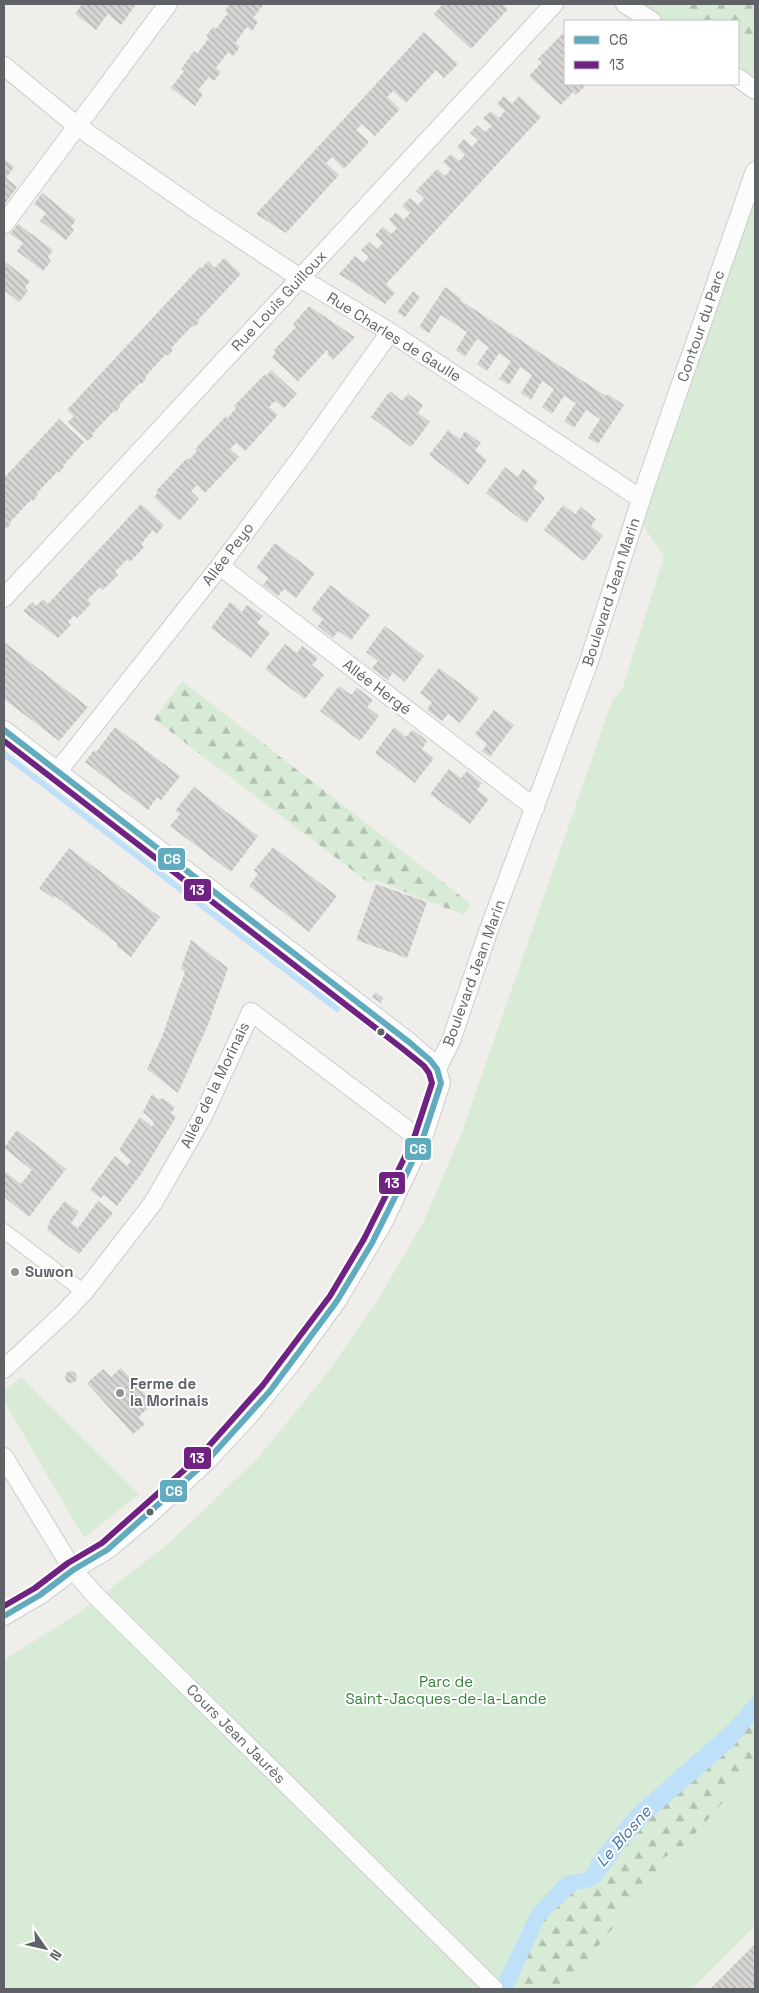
<svg xmlns="http://www.w3.org/2000/svg" width="759" height="1993" font-family="'Space Grotesk',sans-serif">
	<defs>
		<pattern id="forest-firs" width="22" height="20" patternUnits="userSpaceOnUse" patternTransform="scale(1.25)"><rect width="22" height="20" fill="#d8ebd6"/><path d="M5 1l3.5 6h-7zM16 11l3.5 6h-7z" fill="#b2c2b1"/></pattern>
		<pattern id="building-back-hatch" width="6" height="6" patternUnits="userSpaceOnUse" patternTransform="scale(1.25)"><rect width="6" height="6" fill="#d6d5d3"/><path d="M-1 5l2 2M0 0l6 6M5-1l2 2" fill="none" stroke="#b1b0af"/></pattern>
	</defs>
	<rect width="100%" height="100%" fill="#efeeea"/>
	<path fill="#d8ebd6" d="M 625,4 L 755,4 L 755,90 L 738,78 L 738,21 L 652,21 Z
		M 755,171 L 755,1926 L 692,1989 L 4,1989 L 4,1660 L 80,1612 L 168,1544 L 257,1459 L 328,1372 L 377,1301 L 423,1223 L 462,1132 L 612,701 L 622,690 L 664,556 L 636,515 Z
		M 21,1377 L 139,1494 L 84,1538 L 4,1401 L 4,1392 Z"/>
	<path fill="url(#forest-firs)" d="M 669,4 L 755,4 L 755,39 L 738,32 L 738,21 L 696,21 Z
		M 182,681 L 471,904 L 464,915 L 375,880 L 369,883 L 154,719 Z
		M 755,1694 L 755,1763 L 717,1809 L 686,1844 L 663,1858 L 655,1876 L 563,1989 L 519,1989 L 514,1985 L 532,1910 L 563,1877 L 583,1873 L 586,1871 L 594,1856 L 633,1809 L 730,1723 Z"/>
	<path fill="#bfe0f9" d="M 755,1694 L 755,1720 L 733,1747 L 650,1819 L 623,1850 L 601,1881 L 594,1886 L 576,1890 L 545,1919 L 513,1989 L 494,1989 L 532,1910 L 563,1877 L 583,1873 L 586,1871 L 594,1856 L 633,1809 L 730,1723 Z"/>
	<g fill="none" stroke-linecap="round" stroke-linejoin="round">
		<path stroke="#bfe0f9" stroke-width="6" d="M 4,754 L 337,1009"/>
	</g>
	<path fill="url(#building-back-hatch)" d="M 82,4 L 132,4 L 135,6 L 121,25 L 108,14 L 96,30 L 75,14 Z
		M 230,4 L 264,4 L 253,18 L 258,22 L 252,31 L 247,27 L 235,43 L 240,47 L 233,56 L 228,52 L 216,68 L 221,72 L 214,81 L 209,77 L 198,90 L 203,94 L 195,106 L 171,88 L 184,71 L 181,69 L 194,51 L 197,54 L 209,38 L 206,36 L 213,27 L 216,29 L 228,13 L 225,11 Z
		M 443,4 L 502,4 L 508,9 L 471,49 L 434,14 Z
		M 424,32 L 458,64 L 444,78 L 436,70 L 406,103 L 393,91 L 387,97 L 400,109 L 375,136 L 362,124 L 356,130 L 369,142 L 344,169 L 332,157 L 326,163 L 339,175 L 286,233 L 256,214 Z
		M 563,33 L 565,35 L 565,84 L 587,84 L 576,95 L 573,92 L 561,105 L 529,76 L 542,62 L 538,59 Z
		M 504,96 L 512,104 L 519,96 L 541,117 L 386,284 L 395,293 L 385,304 L 339,274 L 355,256 L 363,263 L 369,257 L 361,250 L 369,242 L 377,249 L 383,243 L 375,235 L 383,227 L 391,234 L 397,228 L 389,220 L 396,212 L 404,220 L 410,213 L 402,206 L 410,198 L 418,205 L 424,198 L 416,191 L 437,169 L 445,176 L 451,169 L 443,162 L 451,154 L 459,161 L 465,155 L 457,147 L 464,139 L 472,147 L 478,140 L 470,133 L 477,125 L 485,132 L 492,126 L 483,118 L 491,111 L 499,118 L 505,111 L 497,104 Z
		M 4,159 L 14,167 L 6,178 L 17,187 L 4,205 Z
		M 42,193 L 76,220 L 71,227 L 74,230 L 66,240 L 40,221 L 46,213 L 34,204 Z
		M 18,224 L 53,250 L 48,257 L 51,261 L 43,271 L 17,251 L 23,243 L 10,234 Z
		M 224,258 L 241,274 L 198,320 L 199,322 L 194,327 L 192,326 L 171,348 L 173,350 L 168,356 L 166,354 L 145,377 L 146,379 L 141,384 L 140,383 L 119,405 L 120,407 L 115,413 L 114,411 L 92,434 L 94,435 L 88,441 L 68,422 L 74,416 L 67,410 L 200,267 L 201,269 L 208,261 L 215,268 Z
		M 4,261 L 30,281 L 25,288 L 28,291 L 19,302 L 4,290 Z
		M 445,287 L 461,298 L 460,300 L 598,391 L 606,396 L 608,394 L 624,405 L 598,444 L 588,438 L 600,419 L 586,410 L 574,428 L 564,421 L 576,403 L 564,396 L 552,414 L 542,407 L 554,389 L 542,381 L 531,400 L 521,393 L 532,375 L 520,367 L 509,385 L 499,379 L 511,361 L 499,353 L 487,371 L 477,364 L 489,347 L 477,339 L 465,357 L 456,350 L 467,332 L 441,315 L 429,333 L 419,327 Z
		M 413,291 L 420,297 L 405,317 L 397,312 Z
		M 309,306 L 355,337 L 333,360 L 327,354 L 329,352 L 327,350 L 298,381 L 272,357 L 276,352 L 274,350 L 296,327 L 293,324 Z
		M 271,370 L 297,394 L 284,408 L 275,401 L 269,407 L 278,415 L 245,451 L 236,443 L 230,449 L 239,457 L 205,493 L 197,485 L 191,491 L 199,499 L 179,521 L 154,497 L 158,493 L 156,491 L 187,458 L 189,460 L 197,451 L 195,449 L 226,416 L 228,418 L 236,408 L 234,406 L 265,374 L 267,375 Z
		M 390,391 L 402,401 L 408,394 L 423,405 L 418,413 L 430,422 L 411,447 L 371,417 Z
		M 59,419 L 84,442 L 63,466 L 64,467 L 59,473 L 58,471 L 36,494 L 38,495 L 33,501 L 31,500 L 10,522 L 11,524 L 6,529 L 4,527 L 4,478 Z
		M 448,430 L 460,439 L 465,431 L 481,443 L 475,450 L 487,460 L 468,485 L 429,455 Z
		M 505,467 L 518,477 L 523,469 L 538,481 L 533,488 L 545,498 L 526,523 L 486,493 Z
		M 141,504 L 164,525 L 157,534 L 153,530 L 141,544 L 144,547 L 130,562 L 127,559 L 115,572 L 118,575 L 103,590 L 100,587 L 87,600 L 91,604 L 77,618 L 74,615 L 68,622 L 71,625 L 58,638 L 23,611 L 32,602 L 36,606 L 43,599 L 48,604 Z
		M 563,505 L 575,514 L 581,507 L 596,519 L 591,526 L 603,536 L 584,561 L 544,530 Z
		M 275,543 L 315,573 L 296,598 L 284,589 L 278,596 L 263,585 L 268,578 L 256,568 Z
		M 330,585 L 370,615 L 351,640 L 338,631 L 333,638 L 325,632 L 318,626 L 323,619 L 311,610 Z
		M 230,602 L 242,612 L 247,605 L 263,616 L 257,623 L 270,633 L 251,658 L 211,628 Z
		M 385,626 L 424,656 L 405,682 L 393,672 L 388,680 L 372,668 L 378,661 L 366,652 Z
		M 4,642 L 88,707 L 59,741 L 4,699 Z
		M 285,644 L 297,653 L 302,646 L 318,658 L 312,665 L 324,675 L 305,699 L 265,669 Z
		M 439,668 L 479,698 L 460,723 L 448,714 L 442,721 L 427,710 L 432,702 L 420,693 Z
		M 339,686 L 351,695 L 357,688 L 373,700 L 367,707 L 379,716 L 360,741 L 320,711 Z
		M 494,710 L 514,725 L 490,757 L 482,751 L 487,744 L 475,734 Z
		M 115,727 L 180,776 L 161,800 L 157,797 L 148,810 L 85,762 L 94,750 L 96,752 Z
		M 394,727 L 406,737 L 412,730 L 420,735 L 427,741 L 422,749 L 434,758 L 415,783 L 375,753 Z
		M 449,769 L 461,778 L 467,771 L 482,783 L 477,790 L 489,799 L 470,824 L 430,794 Z
		M 194,787 L 258,836 L 231,872 L 170,826 L 180,814 L 175,811 Z
		M 273,847 L 337,896 L 309,932 L 249,886 L 258,874 L 254,870 Z
		M 69,848 L 160,917 L 131,957 L 116,946 L 118,944 L 55,896 L 53,898 L 39,888 Z
		M 376,884 L 427,902 L 407,958 L 356,940 Z
		M 191,940 L 228,968 L 209,1022 L 178,1093 L 147,1069 L 162,1037 L 178,991 L 185,972 L 181,968 Z
		M 375,992 L 383,998 L 381,1003 L 372,997 Z
		M 152,1094 L 160,1100 L 162,1098 L 175,1107 L 171,1113 L 176,1117 L 141,1174 L 117,1206 L 104,1195 L 101,1198 L 90,1190 L 115,1156 L 127,1166 L 131,1161 L 119,1150 L 140,1117 L 152,1127 L 154,1122 L 143,1112 Z
		M 17,1130 L 66,1169 L 29,1217 L 4,1197 L 4,1171 L 21,1184 L 32,1170 L 4,1148 Z
		M 65,1201 L 79,1212 L 71,1223 L 78,1228 L 98,1201 L 113,1213 L 79,1254 L 47,1230 L 51,1218 Z
		M 121,1368 L 154,1403 L 138,1417 L 145,1424 L 133,1434 L 87,1383 L 103,1369 L 111,1377 Z
		M65 1377a6 6 0 1 1 12 0a6 6 0 1 1-12 0Z
		M 755,1944 L 755,1989 L 710,1989 Z"/>
	<g fill="none" stroke-linecap="round" stroke-linejoin="round">
		<defs>
			<path id="pedestrian" d="M 4,1231 L 84,1292"/>
			<path id="minor" d="M 625,4 L 652,21
				M 4,66 L 77,126 L 202,213 L 300,278 L 390,332 L 641,499
				M 738,78 L 755,90
				M 4,224 L 168,4
				M 220,566 L 535,808
				M 4,598 L 554,4
				M 4,730 L 409,1042 L 430,1060 L 437,1069
				M 58,771 L 220,566 L 299,460 L 390,332
				M 4,1369 L 64,1313 L 84,1292 L 153,1203 L 203,1116 L 251,1012 L 422,1141
				M 4,1457 L 73,1570 L 95,1595 L 494,1989
				M 4,1616 L 40,1595 L 73,1570 L 107,1550 L 149,1515 L 206,1462 L 247,1418 L 291,1364 L 337,1301 L 383,1223 L 422,1141 L 441,1083 L 437,1069 L 451,1041 L 488,932 L 588,664 L 647,481 L 755,171"/>
		</defs>
		<use href="#pedestrian" stroke="#cbcccc" stroke-width="16"/>
		<use href="#minor" stroke="#cbcccc" stroke-width="20"/>
		<use href="#pedestrian" stroke="#fdfcfc" stroke-width="14"/>
		<use href="#minor" stroke="#fdfcfc" stroke-width="18"/>
		<defs>
			<path id="bus-1" d="M 4,730 L 409,1042 L 430,1060 L 437,1069 L 441,1083 L 422,1141 L 404,1179 L 372,1243 L 337,1301 L 270,1391 L 206,1462 L 107,1550 L 73,1570 L 40,1595 L 4,1616"/>
			<path id="bus-2" d="M 4,741 L 403,1049 L 424,1066 L 429,1073 L 432,1083 L 414,1138 L 396,1175 L 364,1239 L 330,1296 L 263,1385 L 200,1456 L 102,1543 L 68,1563 L 35,1588 L 4,1606"/>
		</defs>
		<use href="#bus-1" stroke="#fff" stroke-width="10"/>
		<use href="#bus-2" stroke="#fff" stroke-width="10"/>
		<use href="#bus-1" stroke="#60abbd" stroke-width="6"/>
		<use href="#bus-2" stroke="#6f2282" stroke-width="6"/>
	</g>
	<g fill="#5f6368" stroke="#fff" stroke-width="2">
		<circle cx="381" cy="1032" r="4.5"/>
		<circle cx="150" cy="1512" r="4.5"/>
	</g>
	<g fill="#919496" stroke="#fff" stroke-width="2">
		<circle cx="15" cy="1272" r="5"/>
		<circle cx="120" cy="1393" r="5"/>
	</g>
	<g text-anchor="middle" stroke-width="4" stroke-linejoin="round" paint-order="stroke">
		<g font-size="15" fill="#5f6368" stroke="#fff">
			<text transform="translate(279 301) rotate(-47)" y="5">Rue Louis Guilloux</text>
			<text transform="translate(701 326) rotate(-71)" y="5">Contour du Parc</text>
			<text transform="translate(394 337) rotate(32)" y="5">Rue Charles de Gaulle</text>
			<text transform="translate(228 554) rotate(-53)" y="5">Allée Peyo</text>
			<text transform="translate(611 592) rotate(-72)" y="5">Boulevard Jean Marin</text>
			<text transform="translate(377 687) rotate(37)" y="5">Allée Hergé</text>
			<text transform="translate(474 973) rotate(-70)" y="5">Boulevard Jean Marin</text>
			<text transform="translate(215 1085) rotate(-64)" y="5">Allée de la Morinais</text>
			<text transform="translate(236 1734) rotate(45)" y="5">Cours Jean Jaurès</text>
		</g>
		<g font-size="15" font-weight="bold" fill="#5f6368" stroke="#fff" text-anchor="start">
			<text x="25" y="1277">Suwon</text>
			<text x="130" y="1389">Ferme de<tspan x="130" dy="17">la Morinais</tspan></text>
		</g>
		<g font-size="15" fill="#348238" stroke="#fff">
			<text x="446" y="1687">Parc de<tspan x="446" dy="17">Saint-Jacques-de-la-Lande</tspan></text>
		</g>
		<g font-size="16" font-style="italic" fill="#4174aa" stroke="#fff">
			<text transform="translate(623 1836) rotate(-49)" y="6">Le Blosne</text>
		</g>
	</g>
	<g stroke="#fff" stroke-width="2">
		<rect x="157" y="847" width="29" height="24" rx="5" fill="#60abbd"/>
		<rect x="183" y="878" width="29" height="24" rx="5" fill="#6f2282"/>
		<rect x="404" y="1137" width="28" height="24" rx="5" fill="#60abbd"/>
		<rect x="378" y="1171" width="28" height="24" rx="5" fill="#6f2282"/>
		<rect x="183" y="1446" width="29" height="24" rx="5" fill="#6f2282"/>
		<rect x="159" y="1479" width="29" height="24" rx="5" fill="#60abbd"/>
	</g>
	<g font-size="14" text-anchor="middle" font-weight="bold" fill="#fff">
		<text x="172" y="864">C6</text>
		<text x="197" y="895">13</text>
		<text x="418" y="1154">C6</text>
		<text x="392" y="1188">13</text>
		<text x="197" y="1463">13</text>
		<text x="174" y="1496">C6</text>
	</g>
	<rect width="759" height="1993" fill="none" stroke="#5f6368" stroke-width="10"/>
	<rect x="564" y="20" width="175" height="65" fill="#ffffff" stroke="#bfc1c3"/>
	<rect x="574" y="36" width="25" height="8" fill="#60abbd" stroke="#bfc1c3"/>
	<text x="609" y="45" font-size="15" fill="#5f6368">C6</text>
	<rect x="574" y="61" width="25" height="8" fill="#6f2282" stroke="#bfc1c3"/>
	<text x="609" y="70" font-size="15" fill="#5f6368">13</text>
	<g transform="translate(45 1948) rotate(124)" stroke="#ffffff" stroke-width="4" paint-order="stroke">
	<path d="M0-4L9 19L0 12L-9 19Z" fill="#5f6368"/>
	<text y="-8" font-size="14" font-weight="bold" text-anchor="middle" fill="#5f6368">N</text>
	</g>
</svg>
